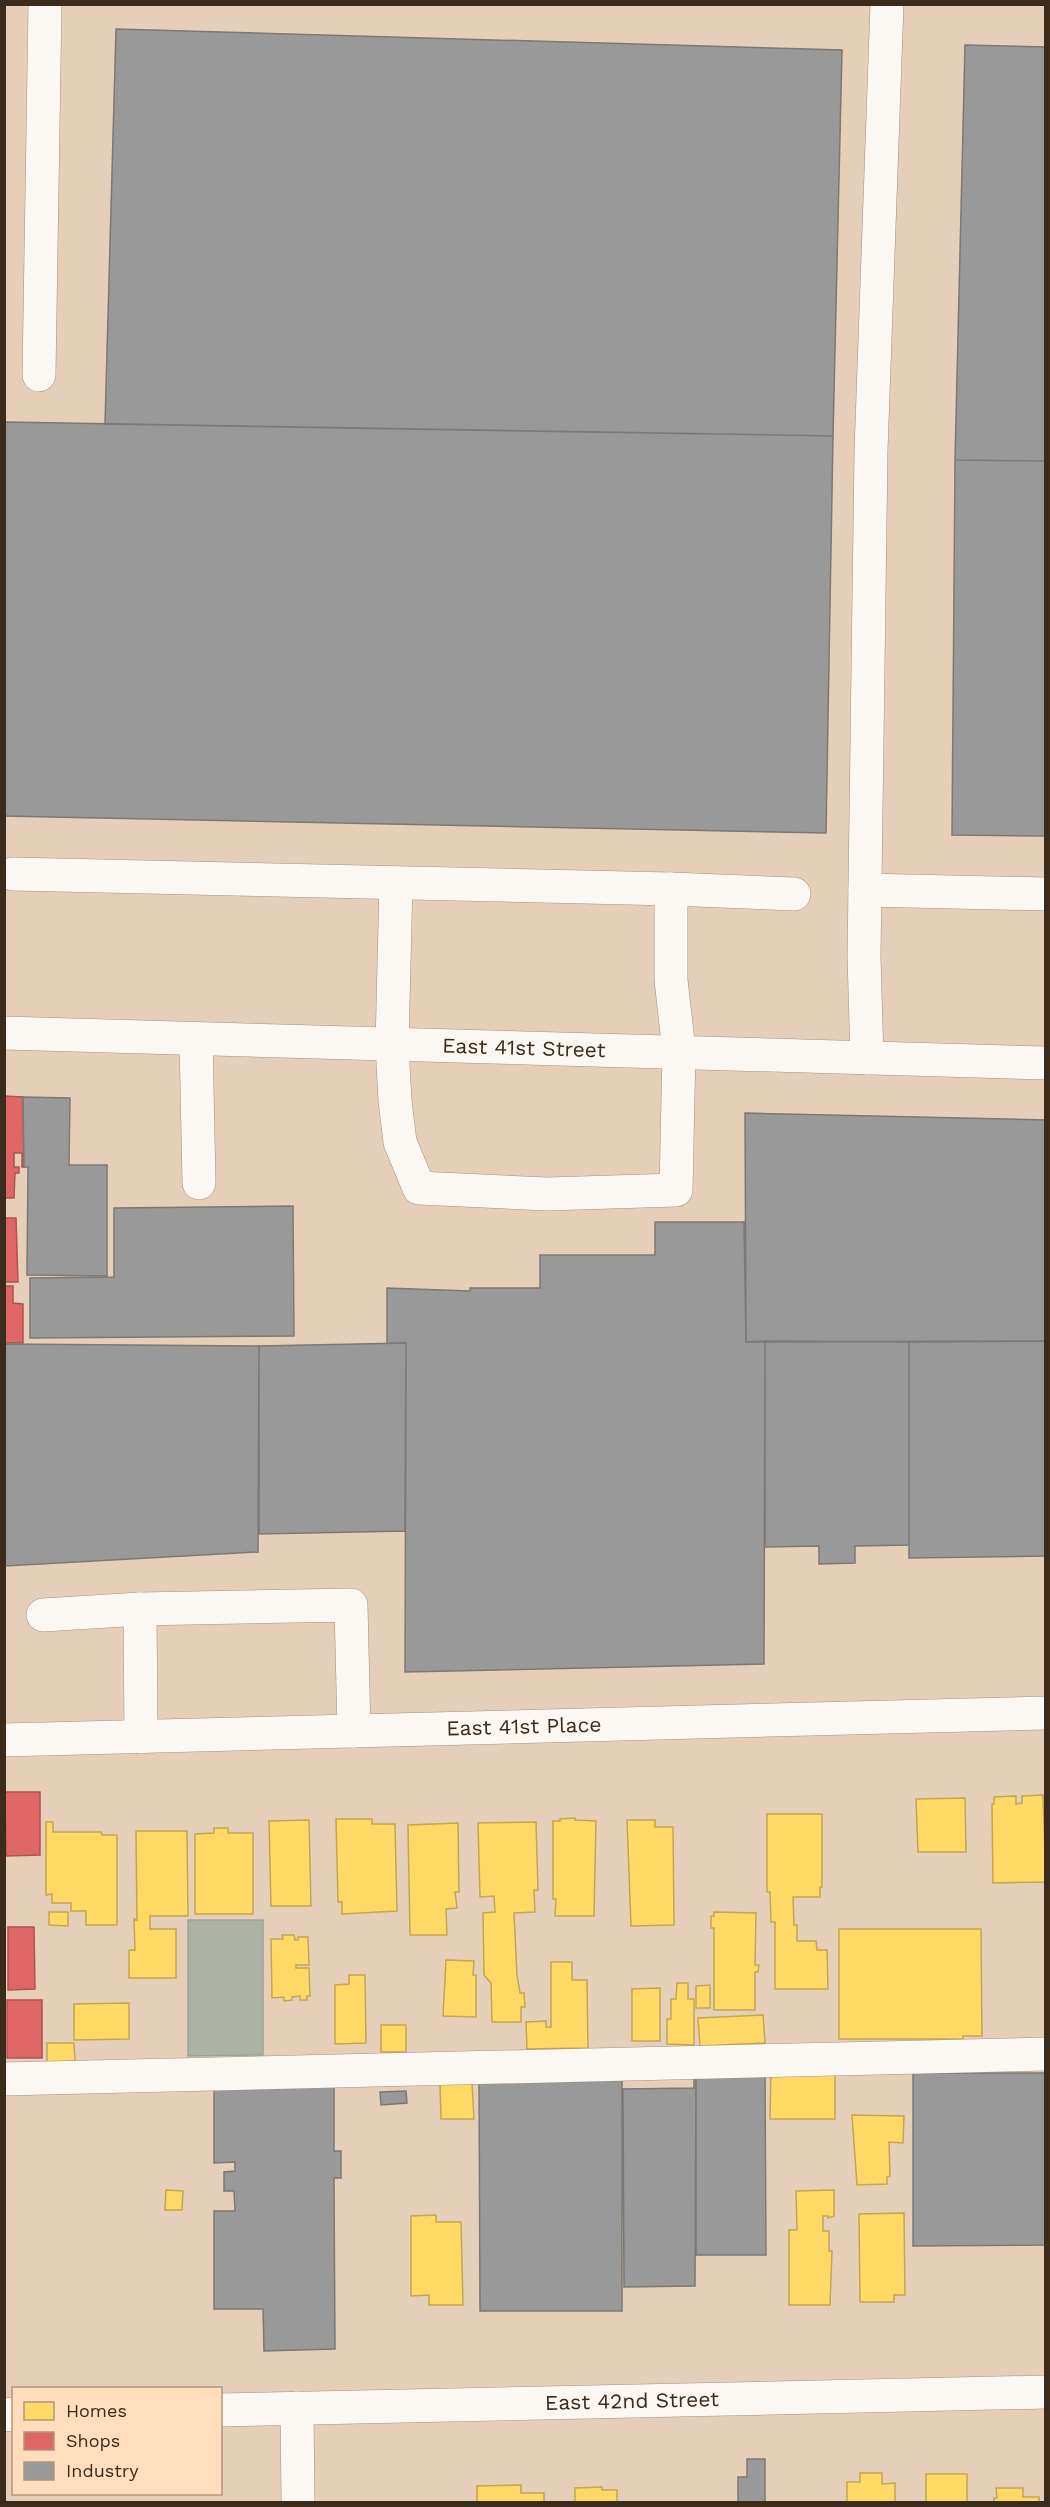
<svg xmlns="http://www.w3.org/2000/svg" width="1050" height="2507" font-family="'Work Sans',sans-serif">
	<rect width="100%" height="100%" fill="#e6cfb9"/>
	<path fill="#ffd966" stroke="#c4a550" stroke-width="1.5" d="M 1043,1795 L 1046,1882 L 993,1883 L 992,1804 L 994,1804 L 994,1797 L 1016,1796 L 1016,1804 L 1022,1803 L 1022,1796 Z
		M 965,1798 L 966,1852 L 918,1852 L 916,1799 Z
		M 767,1814 L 822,1814 L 822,1887 L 820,1887 L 820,1897 L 793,1897 L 794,1925 L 797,1925 L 797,1941 L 816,1941 L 817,1950 L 827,1950 L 828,1989 L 775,1989 L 775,1922 L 771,1922 L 770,1892 L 767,1892 Z
		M 575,1818 L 575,1820 L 596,1821 L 594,1916 L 555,1916 L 556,1899 L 553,1899 L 553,1821 L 560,1821 L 560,1819 Z
		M 336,1819 L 372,1819 L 372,1824 L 395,1824 L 397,1911 L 342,1914 L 342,1902 L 338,1902 Z
		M 309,1820 L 311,1906 L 271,1906 L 269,1821 Z
		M 627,1820 L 655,1820 L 655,1827 L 673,1827 L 674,1925 L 631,1926 Z
		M 46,1822 L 53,1822 L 53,1832 L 101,1832 L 102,1835 L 117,1835 L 117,1925 L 86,1925 L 86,1911 L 71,1911 L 71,1903 L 52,1903 L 52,1894 L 46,1895 Z
		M 536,1822 L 538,1890 L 534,1890 L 535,1912 L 514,1913 L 517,1975 L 520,1993 L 524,1993 L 525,2007 L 521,2007 L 521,2022 L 492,2022 L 491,1983 L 484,1975 L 483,1913 L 495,1912 L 494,1896 L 480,1897 L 478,1823 Z
		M 458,1823 L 459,1892 L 455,1892 L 457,1908 L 446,1909 L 447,1935 L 410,1935 L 408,1825 Z
		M 214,1828 L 228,1828 L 228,1833 L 253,1833 L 253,1914 L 195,1914 L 195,1834 L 214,1833 Z
		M 136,1831 L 187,1831 L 188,1916 L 150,1916 L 150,1929 L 176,1929 L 176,1978 L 129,1978 L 129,1950 L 135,1950 L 134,1919 L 137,1920 Z
		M 49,1912 L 68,1912 L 68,1926 L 49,1925 Z
		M 714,1912 L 756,1913 L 755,1965 L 759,1965 L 758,1972 L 755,1972 L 755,2010 L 714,2010 L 714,1928 L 711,1928 L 711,1916 L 714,1916 Z
		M 839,1929 L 981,1929 L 982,2036 L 963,2036 L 963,2039 L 839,2039 Z
		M 282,1935 L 294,1935 L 295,1940 L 298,1940 L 298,1937 L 308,1937 L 309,1965 L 296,1965 L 296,1968 L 309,1968 L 310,1996 L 307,1996 L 307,2000 L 300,2000 L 300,1996 L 292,1997 L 292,2000 L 284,2001 L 284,1997 L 272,1998 L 271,1939 L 283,1939 Z
		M 446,1960 L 474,1961 L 473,1975 L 476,1975 L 476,2017 L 443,2016 Z
		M 551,1962 L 572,1962 L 572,1980 L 587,1980 L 588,2048 L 527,2049 L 526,2022 L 546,2021 L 546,2027 L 551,2027 Z
		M 349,1975 L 365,1975 L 366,2043 L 335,2044 L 335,1985 L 349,1984 Z
		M 677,1983 L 688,1983 L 688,1999 L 694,1999 L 694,2045 L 667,2044 L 667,2019 L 671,2019 L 671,1999 L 676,1999 Z
		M 710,1985 L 710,2008 L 696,2008 L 696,1986 Z
		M 660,1988 L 660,2041 L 632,2041 L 632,1989 Z
		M 129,2003 L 129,2039 L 74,2040 L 74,2004 Z
		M 763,2015 L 765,2043 L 700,2046 L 698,2018 Z
		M 381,2025 L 406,2025 L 406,2052 L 381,2052 Z
		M 47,2043 L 74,2043 L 75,2061 L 47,2063 Z
		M 771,2069 L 835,2069 L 835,2119 L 770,2119 Z
		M 472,2082 L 474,2119 L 441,2119 L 440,2083 Z
		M 852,2115 L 904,2116 L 903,2143 L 889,2142 L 890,2176 L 887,2177 L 887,2184 L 857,2185 Z
		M 166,2190 L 183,2191 L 182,2210 L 165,2210 Z
		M 834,2190 L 834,2216 L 828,2218 L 828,2216 L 823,2216 L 823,2231 L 829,2231 L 829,2251 L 832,2251 L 830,2305 L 789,2305 L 789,2230 L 797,2230 L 796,2191 Z
		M 904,2213 L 905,2295 L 894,2295 L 894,2302 L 860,2302 L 859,2214 Z
		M 436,2215 L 436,2222 L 461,2222 L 463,2305 L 429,2305 L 429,2295 L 411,2296 L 411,2216 Z
		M 860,2473 L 882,2473 L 882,2484 L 895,2483 L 895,2502 L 847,2502 L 847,2482 L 860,2482 Z
		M 926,2474 L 967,2474 L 967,2502 L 926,2502 Z
		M 521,2485 L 521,2493 L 544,2493 L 544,2502 L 477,2502 L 477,2486 Z
		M 602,2487 L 602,2490 L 617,2490 L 617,2502 L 575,2502 L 575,2488 Z
		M 996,2488 L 1023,2488 L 1023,2497 L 1039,2497 L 1039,2502 L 994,2502 L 994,2498 L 997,2498 Z"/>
	<path fill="#e06666" stroke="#ae5450" stroke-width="1.5" d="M 4,1096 L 23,1097 L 24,1167 L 22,1167 L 22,1153 L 14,1153 L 14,1167 L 19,1167 L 19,1173 L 15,1173 L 14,1198 L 4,1198 Z
		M 4,1218 L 16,1218 L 18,1282 L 4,1282 Z
		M 4,1286 L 13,1286 L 13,1303 L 23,1304 L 23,1343 L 4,1343 Z
		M 5,1792 L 40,1792 L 40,1855 L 6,1856 Z
		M 8,1927 L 34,1927 L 35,1989 L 8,1990 Z
		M 7,2000 L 42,2000 L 42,2058 L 7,2058 Z"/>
	<path fill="#999" stroke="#7d7873" stroke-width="1.5" d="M 116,29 L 842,50 L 833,436 L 105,424 Z
		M 965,45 L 1046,47 L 1046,461 L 955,460 Z
		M 4,422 L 833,436 L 826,833 L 4,816 Z
		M 955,460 L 1046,461 L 1046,836 L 952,835 Z
		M 23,1097 L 70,1098 L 69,1165 L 107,1165 L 107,1276 L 27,1275 L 28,1167 L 24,1167 Z
		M 745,1113 L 1046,1120 L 1046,1341 L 746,1342 Z
		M 293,1206 L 294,1336 L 30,1338 L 30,1278 L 114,1277 L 114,1208 Z
		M 655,1222 L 744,1222 L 746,1342 L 765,1341 L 764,1664 L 405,1672 L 406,1343 L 387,1343 L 387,1288 L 470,1291 L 470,1288 L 540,1288 L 540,1255 L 655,1255 Z
		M 765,1341 L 909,1342 L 909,1545 L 855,1546 L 855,1563 L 819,1564 L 819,1546 L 765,1547 Z
		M 1046,1341 L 1046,1556 L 909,1558 L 909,1342 Z
		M 406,1343 L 405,1531 L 259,1534 L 259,1346 Z
		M 4,1344 L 259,1346 L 258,1552 L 5,1566 Z
		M 765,2068 L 766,2255 L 696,2255 L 696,2070 Z
		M 694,2070 L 696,2070 L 695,2286 L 624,2287 L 623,2089 L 694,2088 Z
		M 622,2072 L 622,2311 L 480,2311 L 479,2075 Z
		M 913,2073 L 1046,2073 L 1046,2245 L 913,2246 Z
		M 334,2081 L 334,2151 L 341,2151 L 341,2178 L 334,2178 L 335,2349 L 264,2351 L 263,2309 L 214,2309 L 214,2211 L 235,2211 L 234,2191 L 224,2191 L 224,2172 L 235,2171 L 235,2162 L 214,2163 L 214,2086 Z
		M 406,2091 L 407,2103 L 381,2105 L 380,2092 Z
		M 747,2459 L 765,2459 L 765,2502 L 738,2502 L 738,2477 L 747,2477 Z"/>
	<path fill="#acb2a6" stroke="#a0a297" stroke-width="1.5" d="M 188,1920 L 263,1920 L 263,2055 L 188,2056 Z"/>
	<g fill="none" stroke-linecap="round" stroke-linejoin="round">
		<defs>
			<g id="minor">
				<path d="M 39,375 L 45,4"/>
				<path d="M 13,874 L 671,889"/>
				<path d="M 396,883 L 392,1045 L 395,1101 L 400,1142 L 419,1188 L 547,1194 L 676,1190 L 679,1051 L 671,980 L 671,889 L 794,894"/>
				<path d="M 865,890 L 1046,894"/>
				<path id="s1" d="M 4,1033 L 1046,1063"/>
				<path d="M 196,1039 L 199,1183"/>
				<path d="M 867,1058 L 864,957 L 871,451 L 887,4"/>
				<path d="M 43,1615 L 140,1609"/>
				<path d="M 141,1737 L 140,1609 L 351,1605 L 354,1731"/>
				<path id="s2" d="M 4,1740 L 1046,1713"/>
				<path d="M 4,2079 L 1046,2054"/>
				<path d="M 297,2408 L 298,2502"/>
				<path id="s3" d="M 220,2410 L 1046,2392"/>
				<path d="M 4,2415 L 14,2414"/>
			</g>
		</defs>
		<use href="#minor" stroke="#a39181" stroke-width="34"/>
		<use href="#minor" stroke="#fbf8f4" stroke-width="33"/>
	</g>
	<g text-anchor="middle" stroke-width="6" stroke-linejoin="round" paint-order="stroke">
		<g font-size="21" fill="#3b2b1b" stroke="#ffddbd">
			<text dy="7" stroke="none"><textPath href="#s1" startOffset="520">East 41st Street</textPath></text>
			<text dy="7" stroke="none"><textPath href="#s2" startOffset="520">East 41st Place</textPath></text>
			<text dy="7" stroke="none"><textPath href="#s3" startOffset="412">East 42nd Street</textPath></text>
		</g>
	</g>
	<rect width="1050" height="2507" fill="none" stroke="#3b2b1b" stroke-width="12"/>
	<rect x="12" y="2387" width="210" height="108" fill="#ffddbd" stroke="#b1967c" stroke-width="1.5"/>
	<rect x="24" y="2402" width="30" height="18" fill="#ffd966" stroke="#b1967c" stroke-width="1.5"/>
	<text x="66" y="2417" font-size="18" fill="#3b2b1b">Homes</text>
	<rect x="24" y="2432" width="30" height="18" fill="#e06666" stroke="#b1967c" stroke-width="1.5"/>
	<text x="66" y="2447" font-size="18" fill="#3b2b1b">Shops</text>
	<rect x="24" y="2462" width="30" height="18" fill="#999999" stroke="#b1967c" stroke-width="1.5"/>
	<text x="66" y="2477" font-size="18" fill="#3b2b1b">Industry</text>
</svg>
